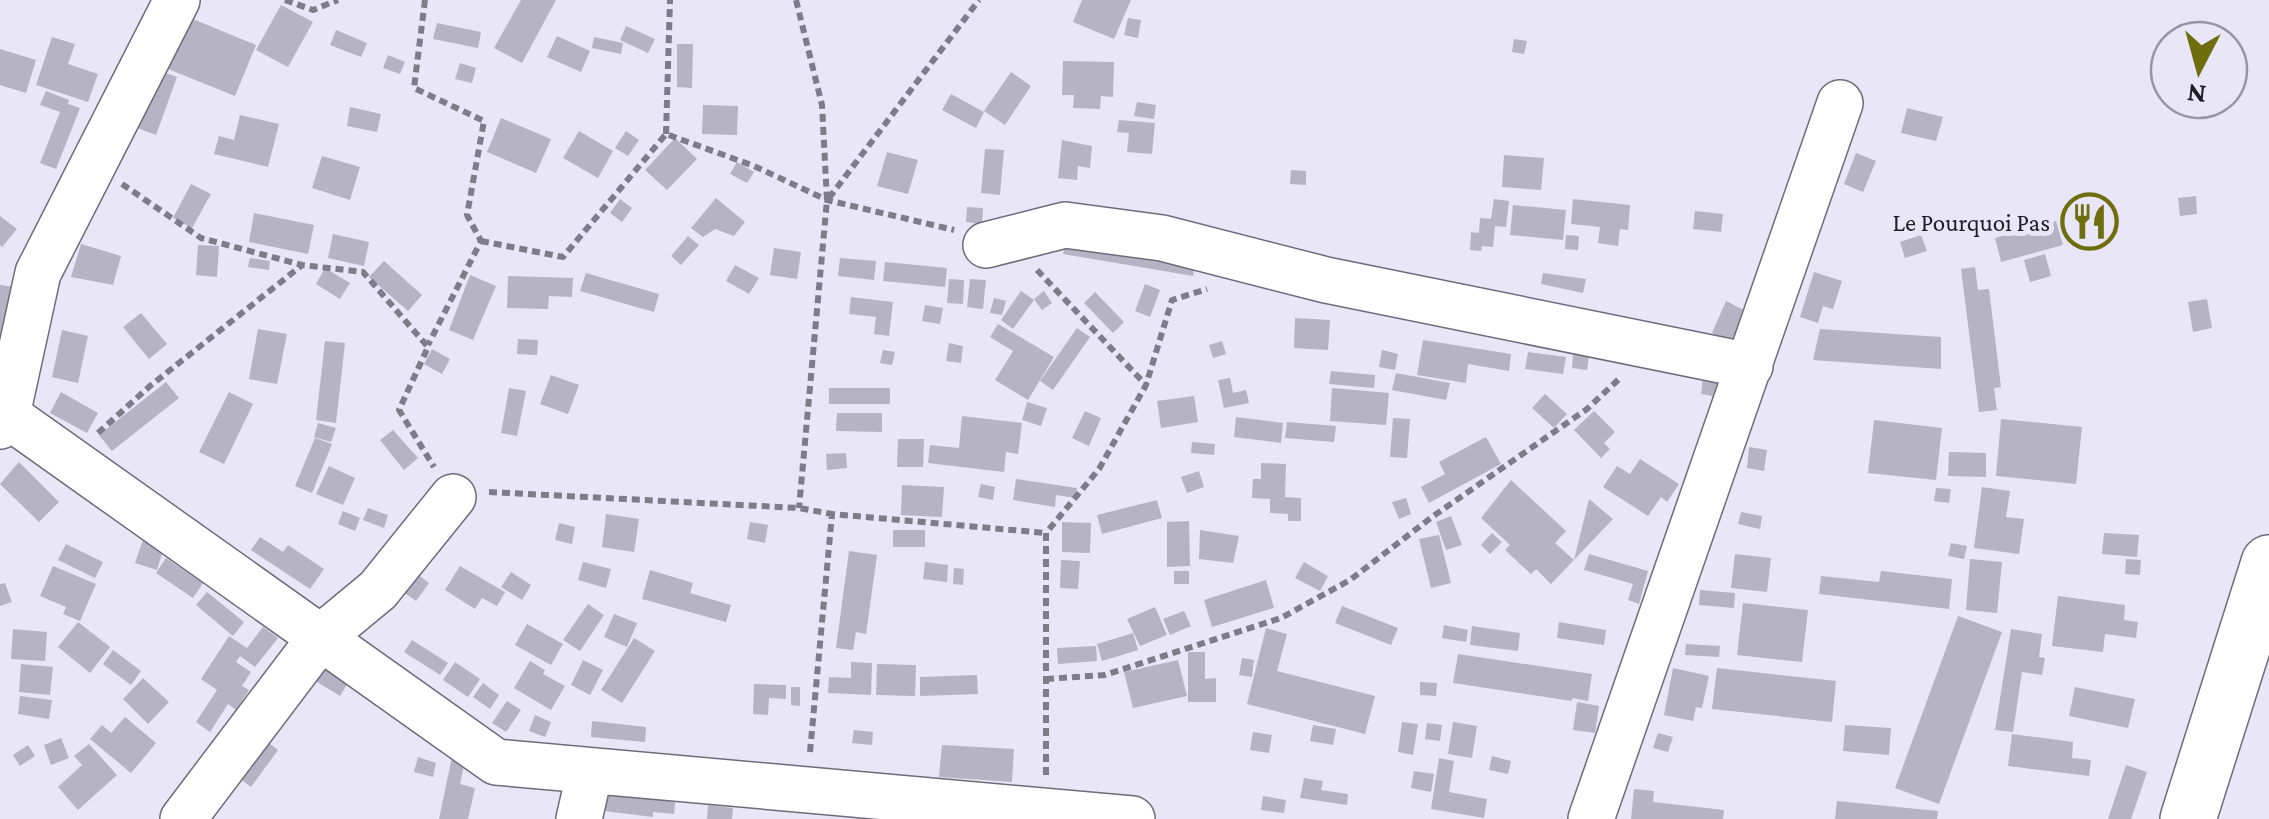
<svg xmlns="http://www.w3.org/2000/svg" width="2269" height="819" font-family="'Crimson Pro',serif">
	<rect width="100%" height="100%" fill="#e9e6f8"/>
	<path fill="#b6b3c4" d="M 521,0 L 556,0 L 522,63 L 494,48 Z
		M 1082,0 L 1131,0 L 1114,39 L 1073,22 Z
		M 281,5 L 313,22 L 288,67 L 256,50 Z
		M 188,17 L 256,45 L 235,96 L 168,69 Z
		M 1128,18 L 1141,20 L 1138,38 L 1124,35 Z
		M 437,23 L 481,32 L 478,48 L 433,39 Z
		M 626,26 L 655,39 L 648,53 L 620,40 Z
		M 336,30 L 367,43 L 361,57 L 330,45 Z
		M 557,36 L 590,51 L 581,72 L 547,57 Z
		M 52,37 L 75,44 L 68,64 L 98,74 L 88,102 L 36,85 Z
		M 594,37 L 623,43 L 621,54 L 592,48 Z
		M 1514,39 L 1527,41 L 1524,54 L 1512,52 Z
		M 677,44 L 693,44 L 692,88 L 677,87 Z
		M 0,49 L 36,60 L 26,93 L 0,85 Z
		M 388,55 L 405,62 L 400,74 L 383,68 Z
		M 1063,61 L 1114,62 L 1113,97 L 1101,96 L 1100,109 L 1073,108 L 1074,95 L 1062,95 Z
		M 460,63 L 476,68 L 472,83 L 455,79 Z
		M 155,69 L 177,77 L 156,135 L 135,127 Z
		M 1011,72 L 1031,86 L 1005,125 L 984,111 Z
		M 46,91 L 69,100 L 68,104 L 80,108 L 56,169 L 40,163 L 60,112 L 40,105 Z
		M 951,94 L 984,112 L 976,128 L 942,110 Z
		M 1137,102 L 1156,105 L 1154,119 L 1134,116 Z
		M 703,105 L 738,106 L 737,135 L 702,134 Z
		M 350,107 L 381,114 L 377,132 L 347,126 Z
		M 1907,108 L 1943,117 L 1936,141 L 1901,133 Z
		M 240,115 L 279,124 L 268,167 L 214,154 L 219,136 L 234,140 Z
		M 501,118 L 551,139 L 536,173 L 487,152 Z
		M 1119,120 L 1155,123 L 1152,154 L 1127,152 L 1129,133 L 1117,132 Z
		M 579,131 L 613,151 L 598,178 L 563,158 Z
		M 626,131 L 639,140 L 628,156 L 615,148 Z
		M 675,138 L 697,159 L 667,190 L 645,170 Z
		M 1062,140 L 1092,146 L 1090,168 L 1078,166 L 1077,180 L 1058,178 Z
		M 985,149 L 1004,150 L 1000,195 L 981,193 Z
		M 887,152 L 918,160 L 908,194 L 877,186 Z
		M 1856,153 L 1876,161 L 1863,192 L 1844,184 Z
		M 1504,155 L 1544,158 L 1541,190 L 1502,187 Z
		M 322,156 L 360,167 L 350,200 L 312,188 Z
		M 737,162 L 754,172 L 747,183 L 730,174 Z
		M 1291,170 L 1306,171 L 1306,185 L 1290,184 Z
		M 191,184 L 211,194 L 192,228 L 173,218 Z
		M 2196,196 L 2197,214 L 2180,216 L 2178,198 Z
		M 716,198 L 745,222 L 734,236 L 715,229 L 703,237 L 691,228 Z
		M 620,199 L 632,208 L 622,222 L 610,213 Z
		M 1494,199 L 1509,201 L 1506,227 L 1495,226 L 1493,247 L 1482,246 L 1481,251 L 1470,250 L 1471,232 L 1479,233 L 1480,218 L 1491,219 Z
		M 1573,199 L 1630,205 L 1628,230 L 1620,229 L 1618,246 L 1598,243 L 1600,227 L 1571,224 Z
		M 2109,203 L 2118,232 L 2072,246 L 2063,216 Z
		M 1513,205 L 1566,210 L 1563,240 L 1510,235 Z
		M 967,207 L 983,208 L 982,224 L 966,222 Z
		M 1695,211 L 1723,214 L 1721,232 L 1693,229 Z
		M 254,213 L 314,225 L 308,254 L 249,242 Z
		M 0,216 L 17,229 L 2,247 L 0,245 Z
		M 2056,221 L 2063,245 L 2001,262 L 1995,238 Z
		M 333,234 L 369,242 L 364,266 L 328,258 Z
		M 1067,234 L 1197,255 L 1193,276 L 1063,254 Z
		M 1566,235 L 1579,236 L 1578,250 L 1565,249 Z
		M 1921,235 L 1927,251 L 1905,258 L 1900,242 Z
		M 688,236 L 699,245 L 681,265 L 671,256 Z
		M 81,244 L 121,256 L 113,285 L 71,277 Z
		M 198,245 L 219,246 L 217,277 L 196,275 Z
		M 774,248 L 801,252 L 797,279 L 770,275 Z
		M 2045,254 L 2051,276 L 2030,282 L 2024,260 Z
		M 250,258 L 270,261 L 269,270 L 248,267 Z
		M 840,258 L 876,261 L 874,280 L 838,276 Z
		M 384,261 L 422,295 L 408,311 L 369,277 Z
		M 885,262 L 947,268 L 945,287 L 883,281 Z
		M 735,265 L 759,278 L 749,294 L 726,281 Z
		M 1975,267 L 1978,290 L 1989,289 L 2001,387 L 1994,388 L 1997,410 L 1979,412 L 1961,269 Z
		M 325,268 L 350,283 L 340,299 L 316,284 Z
		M 1814,272 L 1842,281 L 1833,309 L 1823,306 L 1818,323 L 1800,317 Z
		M 586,273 L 659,294 L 654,312 L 580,291 Z
		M 1543,273 L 1586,279 L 1583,293 L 1541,284 Z
		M 470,275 L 496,286 L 473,340 L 449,330 Z
		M 508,276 L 573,278 L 572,297 L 549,296 L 548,309 L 507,308 Z
		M 949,279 L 964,280 L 963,304 L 947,303 Z
		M 970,279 L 986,280 L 983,309 L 967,307 Z
		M 1145,284 L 1160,290 L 1150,317 L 1135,311 Z
		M 0,285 L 15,287 L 0,353 Z
		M 1021,291 L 1034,300 L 1013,329 L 1001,320 Z
		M 1044,291 L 1052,303 L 1042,310 L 1034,299 Z
		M 1095,292 L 1124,322 L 1113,333 L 1084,303 Z
		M 851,297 L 893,302 L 889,336 L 874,334 L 876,317 L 849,314 Z
		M 994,298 L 1006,301 L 1002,315 L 990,313 Z
		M 2207,299 L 2212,328 L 2193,332 L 2188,302 Z
		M 1726,301 L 1750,313 L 1736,343 L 1712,333 Z
		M 925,305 L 943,308 L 940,324 L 922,321 Z
		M 141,313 L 167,344 L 149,359 L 123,327 Z
		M 1295,318 L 1330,320 L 1328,350 L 1294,348 Z
		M 998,324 L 1054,357 L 1028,400 L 995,380 L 1013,351 L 990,337 Z
		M 1077,328 L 1090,337 L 1053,390 L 1040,381 Z
		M 258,329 L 287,334 L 277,384 L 249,379 Z
		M 1820,329 L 1941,337 L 1941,369 L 1813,360 Z
		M 62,330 L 88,336 L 78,383 L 52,377 Z
		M 518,339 L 538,340 L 537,355 L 517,354 Z
		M 1423,340 L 1511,354 L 1509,371 L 1468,364 L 1466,383 L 1417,375 Z
		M 325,341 L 345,343 L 336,423 L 316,420 Z
		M 1222,341 L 1226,354 L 1213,358 L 1209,345 Z
		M 949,343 L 963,346 L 961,363 L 946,361 Z
		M 432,349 L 450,359 L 442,374 L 424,364 Z
		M 883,350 L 895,352 L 892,365 L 880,363 Z
		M 1382,350 L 1398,354 L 1395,370 L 1379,367 Z
		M 1528,352 L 1566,357 L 1563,374 L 1525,369 Z
		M 1573,355 L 1589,356 L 1587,370 L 1572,368 Z
		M 1331,371 L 1375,375 L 1374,388 L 1329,384 Z
		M 1396,373 L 1450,383 L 1446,400 L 1392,390 Z
		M 551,375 L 579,385 L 568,414 L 540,404 Z
		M 1230,378 L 1233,393 L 1246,390 L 1249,403 L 1224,408 L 1218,380 Z
		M 1703,378 L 1720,381 L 1718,397 L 1701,394 Z
		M 166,382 L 179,398 L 112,451 L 99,435 Z
		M 509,388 L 526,391 L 517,436 L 501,433 Z
		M 829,388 L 890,388 L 890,404 L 829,404 Z
		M 1332,388 L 1389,393 L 1386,425 L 1330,421 Z
		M 61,392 L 98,413 L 87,433 L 50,413 Z
		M 229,392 L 253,404 L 224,464 L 199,452 Z
		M 1545,394 L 1567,414 L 1554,428 L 1532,408 Z
		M 1194,396 L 1198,422 L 1161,428 L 1157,401 Z
		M 1027,402 L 1047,408 L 1041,426 L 1022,420 Z
		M 1085,411 L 1101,418 L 1089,446 L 1072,438 Z
		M 1594,411 L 1615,432 L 1604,443 L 1610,449 L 1601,458 L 1574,430 Z
		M 837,413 L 882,413 L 882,432 L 836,431 Z
		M 962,416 L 1022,423 L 1018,454 L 1006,452 L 1004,472 L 928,463 L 930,445 L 959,448 Z
		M 1236,417 L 1283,423 L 1281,443 L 1234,437 Z
		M 1393,418 L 1410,419 L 1407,458 L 1390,457 Z
		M 2001,419 L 2082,427 L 2076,484 L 1996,476 Z
		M 1874,420 L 1942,428 L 1936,480 L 1868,473 Z
		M 1287,422 L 1336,426 L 1334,442 L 1285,438 Z
		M 318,423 L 336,428 L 331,442 L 314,437 Z
		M 393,430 L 418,458 L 404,470 L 380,440 Z
		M 1486,437 L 1501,464 L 1429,503 L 1421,487 L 1445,474 L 1439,462 Z
		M 315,438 L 332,444 L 312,493 L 295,486 Z
		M 898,439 L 924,439 L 923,467 L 897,467 Z
		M 1192,442 L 1215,444 L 1214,455 L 1191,453 Z
		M 1749,447 L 1767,450 L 1764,471 L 1747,468 Z
		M 1949,452 L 1986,453 L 1986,477 L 1948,476 Z
		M 846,453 L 847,468 L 827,470 L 826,454 Z
		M 1640,459 L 1679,484 L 1667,502 L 1661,497 L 1648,516 L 1603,487 L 1617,466 L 1630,474 Z
		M 19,462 L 59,502 L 39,522 L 0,484 Z
		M 1261,463 L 1286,464 L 1285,497 L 1301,498 L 1301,521 L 1288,521 L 1288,514 L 1270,513 L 1270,499 L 1252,498 L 1253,479 L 1261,479 Z
		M 329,466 L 355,478 L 343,505 L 316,494 Z
		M 1199,471 L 1204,487 L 1187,493 L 1181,477 Z
		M 1016,479 L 1077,488 L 1075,498 L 1056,495 L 1055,507 L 1013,500 Z
		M 1511,480 L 1566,531 L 1555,543 L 1574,560 L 1589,499 L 1613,519 L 1551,584 L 1536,569 L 1531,574 L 1505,550 L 1510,545 L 1481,518 Z
		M 981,484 L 995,487 L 993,500 L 978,497 Z
		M 902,485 L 944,487 L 942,517 L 901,515 Z
		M 1982,487 L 2010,491 L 2006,517 L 2024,519 L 2019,554 L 1974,548 Z
		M 1936,488 L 1951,489 L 1949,503 L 1934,501 Z
		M 1406,498 L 1411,514 L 1399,519 L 1392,502 Z
		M 1157,500 L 1162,518 L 1102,534 L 1097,515 Z
		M 368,508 L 388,515 L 384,528 L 363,520 Z
		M 343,511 L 360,518 L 355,531 L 338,524 Z
		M 1741,512 L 1762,516 L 1760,529 L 1738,524 Z
		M 606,514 L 639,519 L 634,552 L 602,547 Z
		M 1451,516 L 1462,545 L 1446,550 L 1436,522 Z
		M 1189,521 L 1190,566 L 1167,567 L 1167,522 Z
		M 750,522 L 768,525 L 765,543 L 747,539 Z
		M 1062,522 L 1091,523 L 1090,553 L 1062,552 Z
		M 559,523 L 575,527 L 572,544 L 555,540 Z
		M 893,530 L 925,530 L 925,547 L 893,547 Z
		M 1200,530 L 1239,536 L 1233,563 L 1199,559 Z
		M 1492,533 L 1502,542 L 1490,554 L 1481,545 Z
		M 2104,533 L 2139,535 L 2137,557 L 2102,554 Z
		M 1439,535 L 1451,583 L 1431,588 L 1419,539 Z
		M 260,537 L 283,552 L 288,545 L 324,569 L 310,589 L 251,550 Z
		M 143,540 L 164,547 L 157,570 L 135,563 Z
		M 1951,543 L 1967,546 L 1964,559 L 1948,556 Z
		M 66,544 L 103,562 L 95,578 L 58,560 Z
		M 849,551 L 877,555 L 866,634 L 856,632 L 853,650 L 836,648 Z
		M 1589,554 L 1648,571 L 1639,604 L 1628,600 L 1633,584 L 1584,570 Z
		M 1735,554 L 1771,558 L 1767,592 L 1731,588 Z
		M 166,558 L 203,583 L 193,598 L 156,573 Z
		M 1970,559 L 2002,562 L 1997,613 L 1966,610 Z
		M 2126,559 L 2141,560 L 2140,575 L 2125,574 Z
		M 1061,560 L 1080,561 L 1078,589 L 1060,588 Z
		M 583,562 L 611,569 L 606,588 L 578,580 Z
		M 925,562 L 948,565 L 947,582 L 923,579 Z
		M 1304,562 L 1328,576 L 1320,591 L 1295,578 Z
		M 53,566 L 96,584 L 80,621 L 63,614 L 66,607 L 40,596 Z
		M 460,566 L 505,592 L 497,606 L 482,598 L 475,609 L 445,590 Z
		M 954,568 L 964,569 L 963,585 L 953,584 Z
		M 412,570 L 429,583 L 416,601 L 399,589 Z
		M 650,570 L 693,583 L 690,593 L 731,605 L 726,622 L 642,599 Z
		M 1174,571 L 1189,571 L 1189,584 L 1174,584 Z
		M 1881,571 L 1952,579 L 1949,609 L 1819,594 L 1821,576 L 1879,582 Z
		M 511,572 L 531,585 L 522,600 L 501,587 Z
		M 1266,580 L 1274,608 L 1212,627 L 1204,600 Z
		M 5,583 L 12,602 L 0,606 L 0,584 Z
		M 1700,590 L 1735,593 L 1734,608 L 1699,605 Z
		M 207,592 L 244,622 L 233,636 L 196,605 Z
		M 2058,596 L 2125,605 L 2124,620 L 2138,622 L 2136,638 L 2105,634 L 2103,652 L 2052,646 Z
		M 1743,603 L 1808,610 L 1802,662 L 1737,655 Z
		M 588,604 L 604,615 L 580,651 L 563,640 Z
		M 1342,606 L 1398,628 L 1391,645 L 1335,623 Z
		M 1155,607 L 1167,635 L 1140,646 L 1127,619 Z
		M 1184,611 L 1191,626 L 1170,635 L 1163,619 Z
		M 614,614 L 637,623 L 627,647 L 604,637 Z
		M 1958,616 L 2002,632 L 1939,804 L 1895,788 Z
		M 78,622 L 110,647 L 90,673 L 58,647 Z
		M 1559,622 L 1606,630 L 1604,645 L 1557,638 Z
		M 527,624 L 563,644 L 551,665 L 515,645 Z
		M 1444,625 L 1468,630 L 1466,642 L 1442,638 Z
		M 1472,626 L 1520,633 L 1518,651 L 1470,645 Z
		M 263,627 L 278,638 L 255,667 L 240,656 L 236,662 L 251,672 L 242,686 L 249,690 L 236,710 L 228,704 L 210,732 L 196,722 L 217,690 L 201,679 L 229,636 L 247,648 Z
		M 1266,628 L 1287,634 L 1277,671 L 1375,696 L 1365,734 L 1247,704 Z
		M 13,629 L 47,632 L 45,661 L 11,659 Z
		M 2011,629 L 2042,634 L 2039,657 L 2045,658 L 2042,675 L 2022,672 L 2013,732 L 1995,730 Z
		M 1133,633 L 1138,650 L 1102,661 L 1097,644 Z
		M 634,638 L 655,651 L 622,703 L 601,690 Z
		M 412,640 L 448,663 L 440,675 L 404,652 Z
		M 1686,644 L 1720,646 L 1719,657 L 1685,655 Z
		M 1096,646 L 1097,661 L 1058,664 L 1057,648 Z
		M 113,650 L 141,671 L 131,685 L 103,664 Z
		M 1188,652 L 1205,652 L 1205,679 L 1216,678 L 1216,702 L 1188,702 Z
		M 1458,654 L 1592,674 L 1588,701 L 1572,698 L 1572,701 L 1453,683 Z
		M 1242,658 L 1254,660 L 1252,677 L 1239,675 Z
		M 583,660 L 603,670 L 590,695 L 571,685 Z
		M 1178,660 L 1187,696 L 1133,708 L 1124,672 Z
		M 530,661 L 545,670 L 543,674 L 565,686 L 551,710 L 514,688 Z
		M 455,662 L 480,679 L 468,697 L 443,680 Z
		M 851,662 L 872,663 L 871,695 L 828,693 L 829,677 L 851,678 Z
		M 21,664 L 53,667 L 50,695 L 19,692 Z
		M 321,664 L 349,681 L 340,696 L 312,679 Z
		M 877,664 L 916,665 L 915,696 L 876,695 Z
		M 1673,668 L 1709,676 L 1702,708 L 1696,707 L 1693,721 L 1664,715 Z
		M 1717,668 L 1836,681 L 1832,722 L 1712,709 Z
		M 977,675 L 978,694 L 920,696 L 920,677 Z
		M 143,678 L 169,702 L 148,724 L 123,699 Z
		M 1420,682 L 1437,683 L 1436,696 L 1420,695 Z
		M 483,683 L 499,695 L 490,709 L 473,697 Z
		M 754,684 L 786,685 L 786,699 L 769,698 L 768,715 L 753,714 Z
		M 791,687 L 800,687 L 800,706 L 791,705 Z
		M 2075,687 L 2135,699 L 2128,728 L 2069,716 Z
		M 20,696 L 52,700 L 49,719 L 18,714 Z
		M 507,701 L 521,710 L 506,732 L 492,723 Z
		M 1577,702 L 1599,706 L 1595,733 L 1573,730 Z
		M 535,715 L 551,722 L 545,737 L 529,731 Z
		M 125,717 L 156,743 L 131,773 L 90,739 L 102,725 L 111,733 Z
		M 592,721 L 646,727 L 645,742 L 591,737 Z
		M 1402,722 L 1418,724 L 1413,755 L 1398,752 Z
		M 1453,722 L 1477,726 L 1472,758 L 1448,754 Z
		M 1427,723 L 1442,725 L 1440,741 L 1425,739 Z
		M 1313,725 L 1336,729 L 1333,745 L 1310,741 Z
		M 1845,725 L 1891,728 L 1889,755 L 1843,751 Z
		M 854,730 L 873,732 L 872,745 L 852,743 Z
		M 1253,732 L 1272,735 L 1269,753 L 1250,750 Z
		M 1658,733 L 1673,737 L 1668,752 L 1653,748 Z
		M 2012,734 L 2073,742 L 2072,758 L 2091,760 L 2089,776 L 2008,766 Z
		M 61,738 L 69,758 L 51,765 L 44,745 Z
		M 265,740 L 278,750 L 251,787 L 238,777 Z
		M 89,744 L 117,775 L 78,810 L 58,787 L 82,765 L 74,756 Z
		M 28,745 L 35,756 L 20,766 L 13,755 Z
		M 942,745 L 1014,749 L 1012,782 L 939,777 Z
		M 1492,756 L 1511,761 L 1508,774 L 1489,770 Z
		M 418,757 L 436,763 L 433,777 L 414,772 Z
		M 452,757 L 465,760 L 460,784 L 475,788 L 468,819 L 439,819 Z
		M 1439,758 L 1454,761 L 1449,792 L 1487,799 L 1484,818 L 1431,809 Z
		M 2126,765 L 2147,772 L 2131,819 L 2108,819 Z
		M 1414,771 L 1434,774 L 1431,792 L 1411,788 Z
		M 1304,778 L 1323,781 L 1321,790 L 1348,794 L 1347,805 L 1300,798 Z
		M 606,788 L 676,795 L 674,814 L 653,812 L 653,817 L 604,811 Z
		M 1634,789 L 1654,791 L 1653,802 L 1724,810 L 1723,819 L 1631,819 Z
		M 1263,796 L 1286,800 L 1284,813 L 1261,810 Z
		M 1837,801 L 1938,811 L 1937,819 L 1835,819 Z
		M 708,805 L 733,808 L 732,819 L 707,819 Z"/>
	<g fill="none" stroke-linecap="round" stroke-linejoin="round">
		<defs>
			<path id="minor" d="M 986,245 L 1065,225 L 1162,238 L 1326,280 L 1750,366
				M 7,415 L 496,762 L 1132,819
				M 0,426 L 7,415 L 38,273 L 177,0
				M 183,819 L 320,638 L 378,590 L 453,497
				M 579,819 L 590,771
				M 1591,819 L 1840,103"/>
			<path id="major" d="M 2188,819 L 2269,563"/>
		</defs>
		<use href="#minor" stroke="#6e6b7b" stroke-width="48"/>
		<use href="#major" stroke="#6e6b7b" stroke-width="58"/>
		<path stroke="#7e7c88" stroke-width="6" stroke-dasharray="8 5" stroke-linecap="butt" d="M 285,0 L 313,10 L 338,0
			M 425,0 L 414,88 L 484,121 L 467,215 L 481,241 L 428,345
			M 796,0 L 822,105 L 827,200 L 799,508
			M 666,134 L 670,0
			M 122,184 L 201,238 L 302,265 L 363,272 L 428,347 L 399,410 L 434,467
			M 829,198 L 979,0
			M 481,241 L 563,257 L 666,134 L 754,166 L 827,200 L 954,230
			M 1037,270 L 1146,385
			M 98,433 L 150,386 L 301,266
			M 489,492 L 799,508 L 832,514
			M 1046,679 L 1105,675 L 1281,618 L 1350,580 L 1432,517 L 1587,409 L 1619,379
			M 810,752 L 832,514 L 1046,533
			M 1046,775 L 1046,533 L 1099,469 L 1146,385 L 1172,300 L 1207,289"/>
		<use href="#minor" stroke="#fff" stroke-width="45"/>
		<use href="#major" stroke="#fff" stroke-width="55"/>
	</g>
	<defs>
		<symbol id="restaurant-ring" viewBox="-11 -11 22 22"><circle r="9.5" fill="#e9e6f8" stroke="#6e6e0f" stroke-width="1.5"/><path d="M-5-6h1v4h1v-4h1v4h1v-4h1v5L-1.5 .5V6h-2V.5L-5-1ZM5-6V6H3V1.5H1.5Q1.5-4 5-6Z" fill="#6e6e0f"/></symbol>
	</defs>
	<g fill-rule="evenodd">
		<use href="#restaurant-ring" x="2058" y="190" width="63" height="63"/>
	</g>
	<g text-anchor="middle" stroke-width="10" stroke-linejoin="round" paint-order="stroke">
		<g font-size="25" fill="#1f1e25" stroke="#e9e6f8" text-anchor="end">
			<text x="2050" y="231">Le Pourquoi Pas</text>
		</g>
	</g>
	<g transform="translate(2199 70) rotate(186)"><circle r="48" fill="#e9e6f8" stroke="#9896a4" stroke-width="2.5"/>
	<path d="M0-8L18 38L0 25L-18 38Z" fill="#6e6e0f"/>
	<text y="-15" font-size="28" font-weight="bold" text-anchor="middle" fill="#1f1e25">N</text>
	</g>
</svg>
